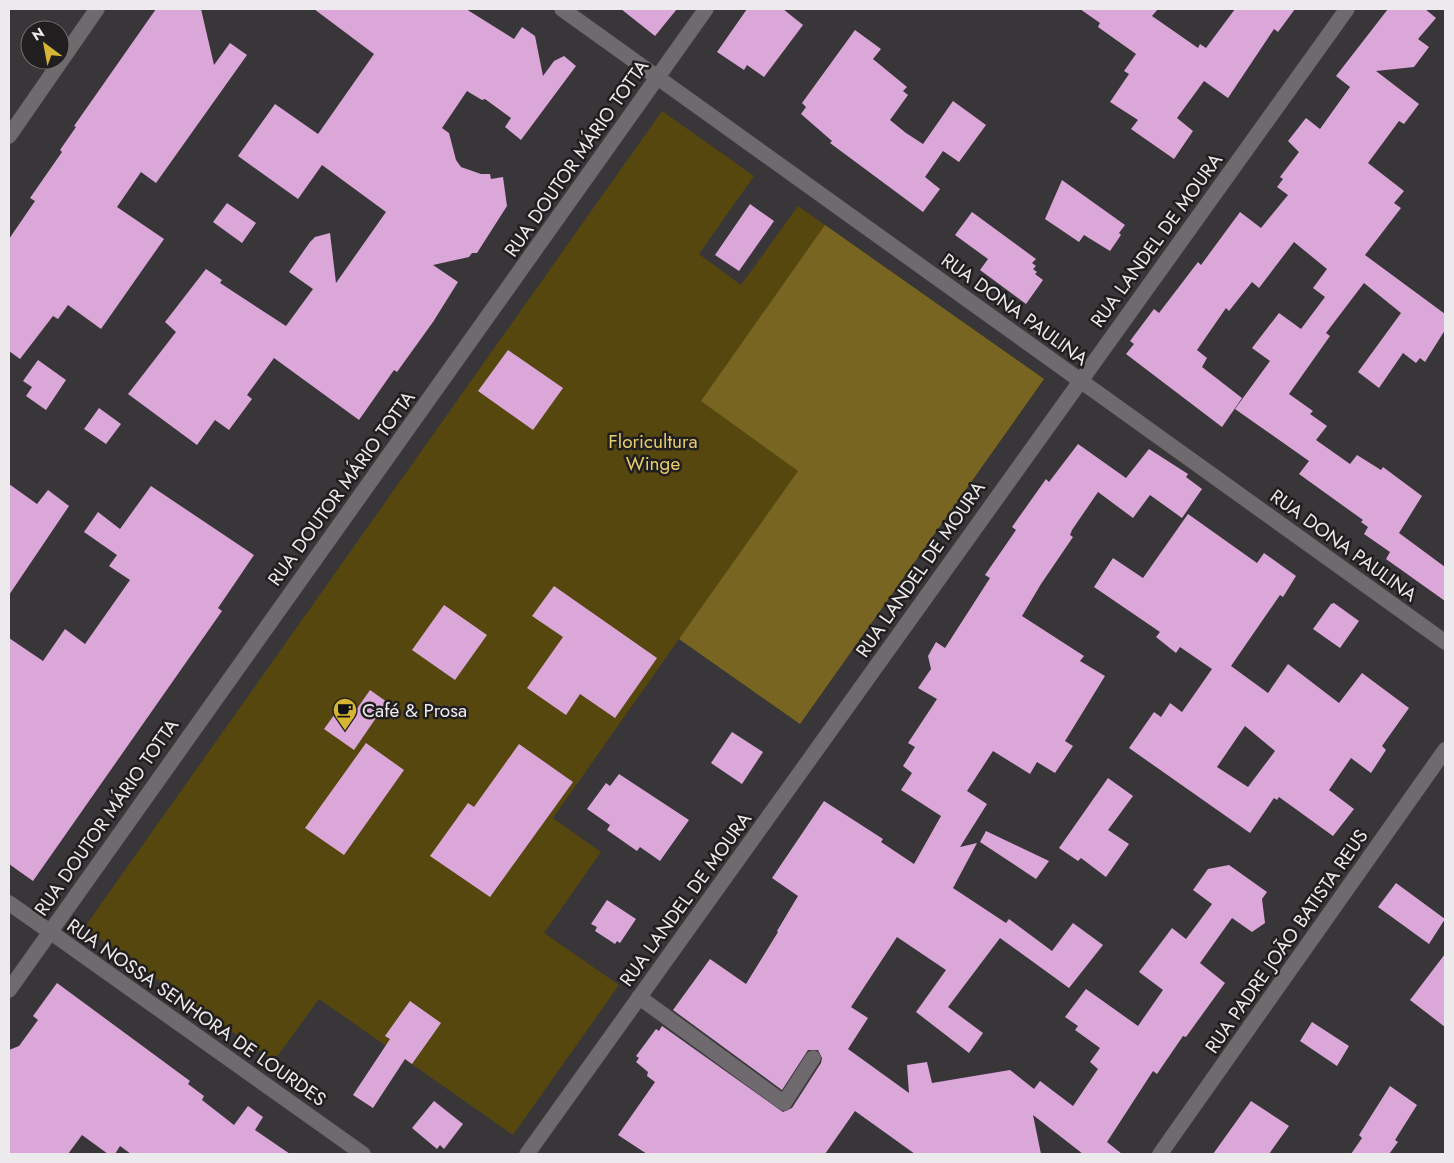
<svg xmlns="http://www.w3.org/2000/svg" width="1454" height="1163" font-family="Jost,sans-serif">
	<rect width="100%" height="100%" fill="#393639"/>
	<path fill="#55470d" d="M 662,111 L 754,176 L 699,254 L 741,285 L 798,206 L 1044,379 L 800,724 L 679,639 L 553,818 L 601,852 L 544,933 L 619,985 L 513,1135 L 319,999 L 274,1061 L 84,928 Z"/>
	<path fill="#786521" d="M 825,225 L 1044,379 L 800,724 L 679,639 L 798,471 L 701,401 Z"/>
	<path fill="#dba7d9" fill-rule="evenodd" d="M 156,9 L 201,9 L 214,65 L 230,43 L 247,55 L 156,183 L 141,172 L 117,207 L 164,239 L 101,329 L 68,305 L 58,319 L 53,316 L 20,359 L 9,351 L 9,239 L 35,201 L 30,198 L 62,152 L 60,150 L 76,127 L 74,126 Z
		M 314,9 L 466,9 L 514,39 L 522,27 L 535,36 L 543,76 L 554,61 L 564,56 L 576,66 L 521,140 L 505,127 L 511,118 L 485,99 L 482,100 L 467,91 L 442,128 L 449,133 L 456,160 L 461,167 L 481,174 L 490,174 L 491,179 L 503,177 L 507,206 L 477,253 L 472,253 L 469,257 L 433,265 L 458,282 L 433,322 L 397,372 L 394,370 L 359,420 L 274,358 L 247,395 L 252,399 L 229,430 L 215,420 L 197,445 L 128,394 L 176,332 L 165,322 L 206,269 L 222,280 L 220,283 L 286,326 L 313,289 L 289,272 L 310,242 L 315,237 L 330,233 L 336,283 L 386,212 L 322,165 L 298,199 L 238,156 L 275,104 L 318,134 L 374,54 Z
		M 621,9 L 677,9 L 655,36 Z
		M 747,9 L 783,9 L 803,25 L 764,77 L 747,65 L 744,70 L 717,52 Z
		M 1080,9 L 1158,9 L 1152,16 L 1198,48 L 1200,44 L 1206,48 L 1235,9 L 1295,9 L 1278,32 L 1274,29 L 1228,98 L 1204,81 L 1177,118 L 1193,131 L 1174,159 L 1131,129 L 1138,120 L 1110,102 L 1129,74 L 1124,71 L 1136,54 L 1098,27 L 1100,23 Z
		M 1388,9 L 1425,9 L 1436,18 L 1418,39 L 1429,47 L 1414,67 L 1376,71 L 1419,104 L 1404,124 L 1399,121 L 1368,163 L 1404,191 L 1394,203 L 1401,208 L 1365,255 L 1445,314 L 1445,330 L 1425,362 L 1420,358 L 1416,363 L 1403,353 L 1379,388 L 1358,372 L 1401,313 L 1364,283 L 1326,333 L 1330,336 L 1289,394 L 1313,411 L 1310,414 L 1327,426 L 1316,440 L 1350,464 L 1357,455 L 1381,470 L 1383,467 L 1422,496 L 1399,533 L 1445,567 L 1445,601 L 1386,559 L 1390,552 L 1364,534 L 1368,527 L 1361,522 L 1363,520 L 1299,474 L 1309,461 L 1235,409 L 1270,361 L 1252,348 L 1279,313 L 1301,329 L 1325,297 L 1313,288 L 1327,269 L 1294,242 L 1259,288 L 1252,282 L 1229,311 L 1226,308 L 1197,350 L 1207,358 L 1202,367 L 1242,398 L 1222,427 L 1126,354 L 1134,344 L 1130,341 L 1154,309 L 1159,313 L 1198,262 L 1201,265 L 1240,212 L 1261,228 L 1288,195 L 1277,187 L 1283,179 L 1280,177 L 1299,152 L 1288,141 L 1306,118 L 1320,129 L 1350,87 L 1336,76 Z
		M 855,30 L 881,49 L 873,59 L 907,87 L 903,91 L 908,95 L 890,120 L 906,133 L 923,144 L 953,101 L 986,125 L 959,162 L 943,151 L 925,177 L 940,189 L 923,212 L 830,143 L 832,141 L 801,114 L 806,107 L 802,103 Z
		M 1062,180 L 1125,225 L 1119,233 L 1121,235 L 1110,251 L 1084,235 L 1079,242 L 1045,219 Z
		M 227,203 L 256,223 L 242,243 L 213,222 Z
		M 750,204 L 774,221 L 739,271 L 715,255 Z
		M 972,212 L 1036,259 L 1032,263 L 1036,266 L 1033,269 L 1037,272 L 1035,274 L 1043,280 L 1026,304 L 980,270 L 988,259 L 955,235 Z
		M 508,350 L 563,388 L 533,430 L 478,391 Z
		M 38,360 L 66,380 L 46,410 L 26,396 L 32,387 L 23,381 Z
		M 99,408 L 121,424 L 106,444 L 84,429 Z
		M 1078,444 L 1126,478 L 1149,449 L 1188,474 L 1186,477 L 1202,489 L 1182,518 L 1150,495 L 1133,518 L 1098,492 L 1072,530 L 1070,535 L 1073,537 L 1041,584 L 1022,616 L 1084,656 L 1080,661 L 1105,676 L 1065,741 L 1073,746 L 1055,773 L 1037,762 L 1030,774 L 993,751 L 967,791 L 987,804 L 960,847 L 977,843 L 953,888 L 1006,923 L 1009,919 L 1052,951 L 1073,923 L 1103,945 L 1069,988 L 1000,938 L 948,1007 L 983,1033 L 969,1053 L 916,1012 L 946,970 L 897,937 L 851,1007 L 868,1018 L 848,1049 L 909,1093 L 907,1065 L 927,1062 L 932,1083 L 1010,1070 L 1034,1089 L 1040,1081 L 1073,1106 L 1098,1069 L 1090,1062 L 1100,1048 L 1075,1030 L 1078,1026 L 1065,1017 L 1086,989 L 1138,1026 L 1163,990 L 1139,972 L 1172,928 L 1186,939 L 1212,904 L 1193,890 L 1208,869 L 1229,865 L 1267,892 L 1262,899 L 1265,923 L 1252,932 L 1232,918 L 1200,963 L 1225,983 L 1186,1037 L 1183,1036 L 1157,1074 L 1153,1071 L 1107,1142 L 1122,1154 L 1083,1154 L 1033,1115 L 1041,1154 L 915,1154 L 855,1111 L 825,1154 L 647,1154 L 618,1135 L 655,1082 L 647,1076 L 648,1072 L 636,1062 L 639,1058 L 636,1056 L 656,1029 L 659,1031 L 662,1026 L 783,1112 L 792,1108 L 821,1063 L 822,1058 L 818,1050 L 808,1050 L 782,1090 L 673,1010 L 710,959 L 746,984 L 778,932 L 777,931 L 798,896 L 772,878 L 824,801 L 883,839 L 881,842 L 914,864 L 941,816 L 901,790 L 912,773 L 903,766 L 915,747 L 908,743 L 937,699 L 918,688 L 931,669 L 928,656 L 936,642 L 945,648 L 990,578 L 985,575 L 1016,530 L 1012,527 L 1046,479 L 1049,482 Z
		M 9,484 L 37,504 L 48,490 L 69,506 L 9,595 Z
		M 151,486 L 254,555 L 218,608 L 222,611 L 33,881 L 9,864 L 9,638 L 43,661 L 65,629 L 85,644 L 130,580 L 109,566 L 117,555 L 84,532 L 98,512 L 120,529 Z
		M 1188,514 L 1257,563 L 1264,553 L 1296,576 L 1283,597 L 1280,595 L 1231,666 L 1268,693 L 1288,664 L 1339,703 L 1362,673 L 1409,708 L 1382,746 L 1386,750 L 1371,773 L 1351,758 L 1329,790 L 1354,809 L 1333,836 L 1279,797 L 1277,800 L 1274,798 L 1250,833 L 1129,748 L 1154,712 L 1161,717 L 1170,703 L 1182,712 L 1212,669 L 1180,647 L 1176,653 L 1156,637 L 1160,632 L 1094,587 L 1113,558 L 1143,578 ZM 1245,726 L 1275,751 L 1248,787 L 1217,767 Z
		M 554,586 L 657,658 L 615,718 L 580,694 L 566,715 L 527,688 L 563,637 L 532,616 Z
		M 1334,603 L 1359,621 L 1340,648 L 1313,629 L 1331,604 Z
		M 444,605 L 487,635 L 455,680 L 412,650 Z
		M 370,690 L 387,702 L 354,750 L 324,729 L 337,711 L 349,720 Z
		M 732,732 L 763,752 L 742,784 L 711,763 Z
		M 366,743 L 404,770 L 344,855 L 305,828 Z
		M 519,744 L 573,782 L 490,897 L 430,856 L 468,803 L 474,807 Z
		M 619,774 L 689,820 L 660,861 L 640,847 L 637,851 L 607,830 L 610,825 L 587,809 L 606,783 L 610,786 Z
		M 1108,778 L 1133,796 L 1108,830 L 1129,844 L 1106,877 L 1081,858 L 1078,861 L 1059,848 Z
		M 986,831 L 1049,861 L 1036,879 L 980,842 Z
		M 1396,883 L 1445,919 L 1429,944 L 1378,907 Z
		M 607,900 L 636,919 L 620,943 L 617,941 L 615,944 L 595,931 L 597,927 L 591,924 Z
		M 1445,954 L 1445,1027 L 1410,1000 Z
		M 57,983 L 190,1081 L 188,1084 L 204,1096 L 202,1100 L 234,1125 L 248,1106 L 263,1117 L 255,1130 L 290,1154 L 131,1154 L 120,1146 L 115,1154 L 108,1154 L 82,1135 L 68,1154 L 9,1154 L 9,1050 L 19,1046 L 38,1020 L 33,1016 Z
		M 410,1001 L 441,1023 L 412,1064 L 405,1059 L 373,1108 L 353,1095 L 390,1039 L 385,1036 Z
		M 1312,1022 L 1349,1046 L 1337,1066 L 1300,1041 Z
		M 1390,1086 L 1417,1105 L 1395,1140 L 1398,1142 L 1389,1154 L 1351,1154 L 1362,1138 L 1359,1135 Z
		M 434,1101 L 463,1124 L 444,1149 L 440,1145 L 437,1149 L 412,1128 Z
		M 1251,1101 L 1289,1126 L 1269,1154 L 1213,1154 Z"/>
	<g fill="none" stroke-linecap="round" stroke-linejoin="round">
		<defs>
			<path id="street" d="M 562,9 L 1445,642
				M 49,931 L 363,1154
				M 639,997 L 784,1103 L 813,1058
				M 527,1154 L 1347,9
				M 1160,1154 L 1445,750"/>
			<path id="secondary" d="M 9,136 L 97,9
				M 9,903 L 49,931
				M 9,990 L 706,9"/>
		</defs>
		<use href="#street" stroke="#565255" stroke-width="16"/>
		<use href="#secondary" stroke="#565255" stroke-width="16"/>
		<use href="#street" stroke="#6e6a6e" stroke-width="15"/>
		<use href="#secondary" stroke="#6e6a6e" stroke-width="15"/>
	</g>
	<defs>
		<symbol id="cafe-pin" viewBox="-11 -11 22 30"><path d="M0 17L-7.5 6A9.5 9.5 0 1 1 7.5 6Z" fill="#d6b534" stroke="#201e1f"/><path d="M-5.5-4.5H6V0H3Q3 3.5 0 3.5H-2.5Q-5.5 3.5-5.5 0ZM3-3.2v2h1.7v-2ZM-6 4.5H4V6H-6Z" fill="#111"/></symbol>
	</defs>
	<g fill-rule="evenodd">
		<use href="#cafe-pin" x="331" y="696" width="28" height="38"/>
	</g>
	<g text-anchor="middle" stroke-width="5" stroke-linejoin="round" paint-order="stroke">
		<g font-size="19" fill="#edeaed" stroke="#201e1f">
			<text transform="translate(576 158) rotate(-55)" y="7">RUA DOUTOR MÁRIO TOTTA</text>
			<text transform="translate(1156 240) rotate(-54)" y="7">RUA LANDEL DE MOURA</text>
			<text transform="translate(1015 309) rotate(36)" y="7">RUA DONA PAULINA</text>
			<text transform="translate(341 488) rotate(-54)" y="7">RUA DOUTOR MÁRIO TOTTA</text>
			<text transform="translate(1344 545) rotate(36)" y="7">RUA DONA PAULINA</text>
			<text transform="translate(920 569) rotate(-55)" y="7">RUA LANDEL DE MOURA</text>
			<text transform="translate(106 817) rotate(-55)" y="7">RUA DOUTOR MÁRIO TOTTA</text>
			<text transform="translate(685 899) rotate(-54)" y="7">RUA LANDEL DE MOURA</text>
			<text transform="translate(1286 941) rotate(-55)" y="7">RUA PADRE JOÃO BATISTA REUS</text>
			<text transform="translate(197 1012) rotate(35)" y="7">RUA NOSSA SENHORA DE LOURDES</text>
		</g>
		<g font-size="19" fill="#e8cd6d" stroke="#201e1f">
			<text x="653" y="448">Floricultura<tspan x="653" dy="22">Winge</tspan></text>
		</g>
		<g font-size="19" fill="#edeaed" stroke="#201e1f" text-anchor="start">
			<text x="362" y="717">Café &amp; Prosa</text>
		</g>
	</g>
	<rect width="1454" height="1163" fill="none" stroke="#edeaed" stroke-width="20"/>
	<g transform="translate(45 45) rotate(328)"><circle r="24" fill="#201e1f" stroke="#727071"/>
	<path d="M0-4L9 19L0 12L-9 19Z" fill="#d6b534"/>
	<text y="-8" font-size="14" font-weight="bold" text-anchor="middle" fill="#edeaed">N</text>
	</g>
</svg>
